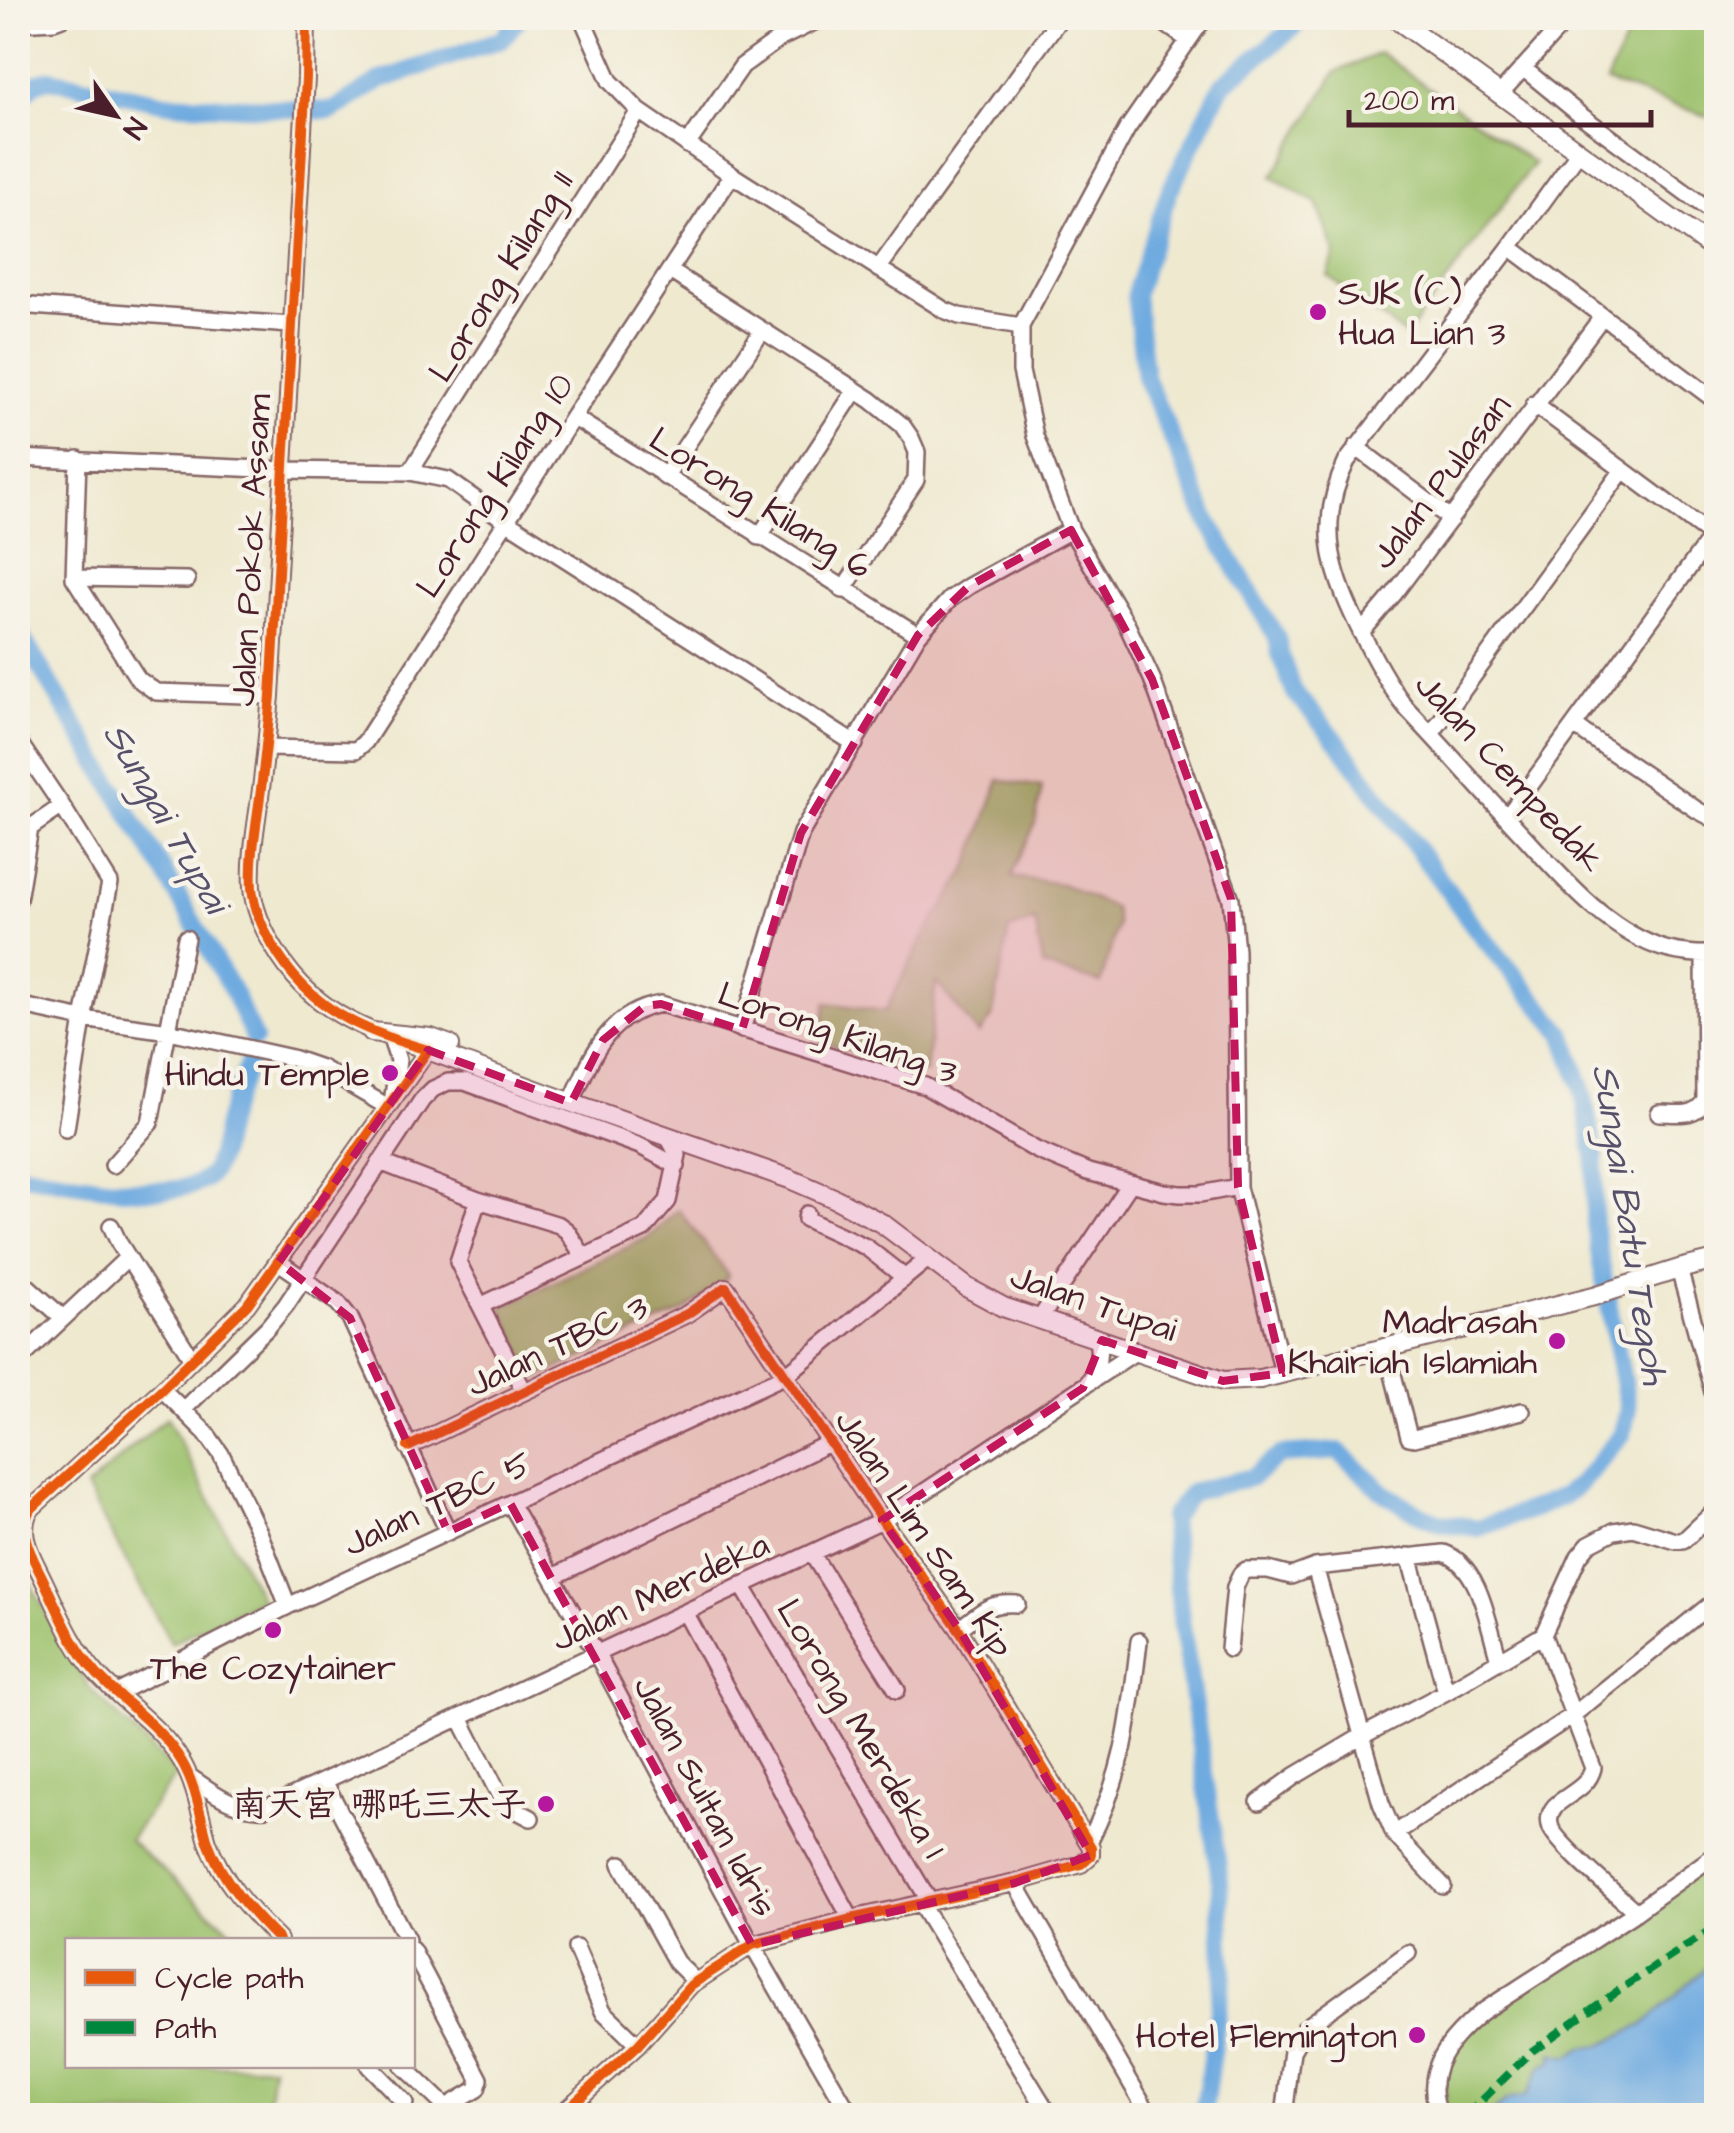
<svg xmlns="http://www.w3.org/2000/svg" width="1734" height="2133" font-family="'Architects Daughter','LXGW WenKai TC',sans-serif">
	<rect width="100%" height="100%" fill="#f7f3e8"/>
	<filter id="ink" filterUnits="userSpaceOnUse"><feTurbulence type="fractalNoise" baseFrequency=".01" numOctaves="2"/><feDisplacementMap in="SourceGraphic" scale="20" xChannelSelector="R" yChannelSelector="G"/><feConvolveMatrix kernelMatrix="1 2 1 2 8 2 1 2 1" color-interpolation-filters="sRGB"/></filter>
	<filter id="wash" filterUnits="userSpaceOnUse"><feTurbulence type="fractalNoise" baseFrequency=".0048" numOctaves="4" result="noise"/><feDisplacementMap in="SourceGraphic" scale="40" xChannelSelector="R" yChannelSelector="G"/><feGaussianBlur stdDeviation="2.25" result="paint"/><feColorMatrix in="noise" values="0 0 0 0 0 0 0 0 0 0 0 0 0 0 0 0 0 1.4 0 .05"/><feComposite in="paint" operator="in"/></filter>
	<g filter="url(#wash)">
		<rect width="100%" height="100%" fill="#efe9d0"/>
		<path fill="#9cc16c" stroke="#73704c" stroke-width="2.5" d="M 1636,18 L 1716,18 L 1716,119 L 1606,82 Z
			M 1380,53 L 1534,163 L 1406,336 L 1328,276 L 1335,252 L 1317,203 L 1272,177 L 1336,72 Z
			M 999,780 L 1042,787 L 1035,824 L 1011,877 L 1062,884 L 1114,908 L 1117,925 L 1101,983 L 1043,966 L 1035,921 L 1009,930 L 992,1018 L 979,1034 L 936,982 L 926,1073 L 821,1042 L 826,1003 L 885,1011 L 920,943 L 969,866 Z
			M 678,1209 L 727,1273 L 728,1277 L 686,1310 L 535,1379 L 501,1307 L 649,1237 Z
			M 167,1417 L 261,1599 L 171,1643 L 86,1488 Z
			M 18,1562 L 90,1689 L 177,1774 L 129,1840 L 242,1940 L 68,1940 L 68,2066 L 273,2066 L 267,2115 L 18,2115 Z
			M 1716,1858 L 1716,2115 L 1436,2116 L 1446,2095 L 1439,2074 L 1466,2028 Z"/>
		<path fill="#6fabe0" stroke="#5c6586" stroke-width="2.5" d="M 1716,1958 L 1716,2102 L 1706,2107 L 1686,2104 L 1680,2115 L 1490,2115 L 1507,2100 L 1526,2096 L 1541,2067 L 1553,2061 L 1553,2053 L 1568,2057 L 1583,2048 L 1598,2046 L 1643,2025 Z"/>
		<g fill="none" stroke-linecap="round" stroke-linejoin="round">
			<path stroke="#6fabe0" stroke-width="18" d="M 18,101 L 35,83 L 50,79 L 166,103 L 332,111 L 381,80 L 502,39 L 519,18
				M 18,631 L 161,866 L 233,992 L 254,1039
				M 18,1173 C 59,1179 178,1207 209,1176 C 220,1165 223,1133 228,1117 C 234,1098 243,1078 250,1059
				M 1203,2116 L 1223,1975 L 1220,1880 L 1181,1618 L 1171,1518 L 1191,1492 L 1252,1477 L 1280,1455 L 1338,1451 L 1384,1493 L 1421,1515 L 1441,1523 L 1478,1528 L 1536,1508 L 1562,1497 L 1580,1484 L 1623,1433 L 1628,1408 L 1594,1225 L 1595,1158 L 1582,1087 L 1563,1033 L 1476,929 L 1338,742 L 1294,692 L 1280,654 L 1277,638 L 1207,519 L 1145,377 L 1135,294 L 1169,192 L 1222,85 L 1292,29 L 1303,18"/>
		</g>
	</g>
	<g filter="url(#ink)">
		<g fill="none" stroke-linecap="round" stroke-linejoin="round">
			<defs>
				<path id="minor" d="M 582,18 L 610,81 L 639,111 L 732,175 L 944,310 L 959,316 L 1021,326
					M 1157,18 L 1187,39
					M 1204,18 L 1127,129 L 1021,326 L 1021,371 L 1035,436 L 1071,530 L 1126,623 L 1152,679 L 1231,899 L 1236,951 L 1238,1187 L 1283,1373
					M 18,23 L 54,21 L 62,18
					M 1523,68 L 1579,114 L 1716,215
					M 1499,95 L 1568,18
					M 687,145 L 742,66 L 781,38 L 822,18
					M 1578,153 L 1510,247 L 1347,461 C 1314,527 1333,577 1364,638 C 1377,664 1390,688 1408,710 C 1447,751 1484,793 1522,834 C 1561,876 1601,925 1656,946 C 1674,953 1698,955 1716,954
					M 1510,247 L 1716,401
					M 878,269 L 1060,18
					M 670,271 L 871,400 L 902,425 L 911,438 L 917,452 L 916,480 L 843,590
					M 18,305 L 291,325
					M 1534,404 L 1716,539
					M 573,417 L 918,635
					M 1356,447 L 1451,519
					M 18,458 L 283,470 L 410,472 L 448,480 L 506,521 L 855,744
					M 78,459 L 74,578 L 138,679 L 156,692 L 271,696
					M 410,472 L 639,111
					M 665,477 L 762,331
					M 759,537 L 855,391
					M 74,578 L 187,580
					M 1361,633 L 1394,594 L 1602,317
					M 1574,726 L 1697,810 L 1716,820
					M 1431,734 L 1623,470
					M 18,741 L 62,806 L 110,883 L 83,1019 L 66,1129
					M 266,748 L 356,750 L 365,742 L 573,417 L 732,175
					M 1507,817 L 1712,536
					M 18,900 L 30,828 L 62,806
					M 18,1005 L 83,1019 L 169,1031 L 292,1058 L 321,1068 L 388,1107
					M 742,1030 L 801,833 L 918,635 L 950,599 L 969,586 L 1071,530
					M 391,1039 L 398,1060 L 393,1096
					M 571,1103 C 591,1058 607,1013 661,1004 L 925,1086 L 1036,1150 L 1088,1172 L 1164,1192 L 1180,1194 L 1200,1194 L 1238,1187
					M 1659,1113 C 1677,1113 1695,1118 1705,1100 L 1704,954
					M 380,1162 L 478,1200 L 559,1225 L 567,1231 L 584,1257
					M 113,1165 L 150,1123 L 186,938
					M 478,1200 L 458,1262 L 524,1391
					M 807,1214 L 806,1219 L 866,1247 L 904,1277
					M 111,1226 L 119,1243 L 192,1359
					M 279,1262 L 338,1303 L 350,1318 L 448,1532
					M 1679,1269 L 1716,1403
					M 18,1285 L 25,1284 L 63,1318
					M 482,1305 L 644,1229 L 668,1201 L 678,1155 L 668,1137
					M 1039,1320 L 1130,1184
					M 1386,1347 L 1409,1437 L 1414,1438 L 1522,1411
					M 18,1361 L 128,1257
					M 1089,1381 C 1099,1367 1101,1354 1096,1338
					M 162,1389 L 206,1433 L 221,1454 L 259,1532 L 288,1606
					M 184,1409 L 268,1327 L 286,1305 L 422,1100 L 433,1089 L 448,1082 L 465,1082 L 640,1146 L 677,1166
					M 408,1447 L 687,1314 L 726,1287 L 882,1520 L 959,1629 L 1091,1847 L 1091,1855 L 1081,1864 L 1015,1883 L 851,1919 L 752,1945 L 691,1985 L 638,2045 L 559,2116
					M 510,1503 L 596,1653 L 752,1945 L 851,2116
					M 812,1554 L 897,1690
					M 1409,1556 L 1446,1692
					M 1315,1567 L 1381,1803 L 1394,1834 L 1443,1886
					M 553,1577 L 831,1442
					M 742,1585 L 930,1902
					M 685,1612 L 851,1919
					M 959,1629 C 981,1612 988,1602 1017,1604
					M 1543,1635 L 1593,1768 C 1588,1788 1569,1793 1555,1806 C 1549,1813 1548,1820 1551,1828 C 1559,1846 1619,1896 1636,1912
					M 1229,1649 L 1235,1587 L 1241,1574 L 1246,1570 L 1268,1570 L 1291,1576 L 1315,1567 L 1444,1553 C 1481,1566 1488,1625 1499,1660
					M 117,1693 L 288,1606 L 786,1375 L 929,1258
					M 460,1718 L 504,1804 L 531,1818
					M 190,1777 C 216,1794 234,1810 266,1808 L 882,1520 L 1135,1352
					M 324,1781 L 407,1940
					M 1259,1802 L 1295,1776 L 1364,1735 L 1446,1692 L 1543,1635 L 1579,1556 L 1589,1544 L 1614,1531 L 1633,1528 L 1676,1541 L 1683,1541 L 1716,1510
					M 1394,1834 L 1573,1715 L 1716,1600
					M 1089,1842 C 1125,1772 1130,1718 1139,1641
					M 621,1864 L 676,1962 L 696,1982
					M 1015,1883 L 1150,2116
					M 921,1905 L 1050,2116
					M 279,1940 C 250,1911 222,1881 208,1842 C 200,1815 196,1786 182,1762 C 161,1726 124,1704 97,1674 C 73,1648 59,1612 44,1581 C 38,1568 29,1553 26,1539 C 24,1528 25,1519 30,1510 L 162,1389 L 247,1305 L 428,1050 C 362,1031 309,1009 273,946 C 263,929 254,908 252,888 C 250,855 257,822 261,789 C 265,758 268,727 271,696 L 306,78 L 307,18
					M 576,1948 L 603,2011 L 638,2045
					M 412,1950 L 480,2079 L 477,2089 L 446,2107
					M 369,2066 L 405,2103
					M 403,2066 L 455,2116
					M 1284,2116 L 1292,2051 L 1305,2028 L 1408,1953
					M 1440,2116 C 1421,2071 1448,2040 1482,2012 L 1636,1912 L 1716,1854"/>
				<path id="major" d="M 1395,18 L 1716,251
					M 372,1032 L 431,1038 L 450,1045
					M 428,1050 L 547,1094 L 790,1179 L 836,1199 L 883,1224 L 968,1288 L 1003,1307 L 1223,1381 L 1260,1379 L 1594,1296 L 1679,1269 L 1716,1260"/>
			</defs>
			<use href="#minor" stroke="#846665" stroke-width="20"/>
			<use href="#major" stroke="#846665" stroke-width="22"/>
			<use href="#minor" stroke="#fff" stroke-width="15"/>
			<use href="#major" stroke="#fff" stroke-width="18"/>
			<path stroke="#00873e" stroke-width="8" stroke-dasharray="15 8" stroke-linecap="butt" d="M 1466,2116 L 1532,2051 L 1619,1990 L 1716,1927"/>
			<defs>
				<path id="cycleway" d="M 408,1447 L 687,1314 L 726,1287 L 882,1520 L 959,1629 L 1091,1847 L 1091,1855 L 1081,1864 L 1015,1883 L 851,1919 L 752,1945 L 691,1985 L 638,2045 L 559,2116
					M 279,1940 C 250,1911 222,1881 208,1842 C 200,1815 196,1786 182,1762 C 161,1726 124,1704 97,1674 C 73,1648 59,1612 44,1581 C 38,1568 29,1553 26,1539 C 24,1528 25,1519 30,1510 L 162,1389 L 247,1305 L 428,1050 C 362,1031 309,1009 273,946 C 263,929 254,908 252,888 C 250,855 257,822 261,789 C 265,758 268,727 271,696 L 306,78 L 307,18"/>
			</defs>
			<use href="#cycleway" stroke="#f7f3e8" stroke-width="16"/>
			<use href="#cycleway" stroke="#e8590c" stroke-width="10"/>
		</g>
	</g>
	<path fill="#c2185b" fill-opacity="0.2" stroke="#c2185b" stroke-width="8" stroke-dasharray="20 12" stroke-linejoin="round" d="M 1071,530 L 1152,679 L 1231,899 L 1238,1187 L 1283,1373 L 1223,1381 L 1102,1340 L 1083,1388 L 882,1520 L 959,1629 L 1091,1855 L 1015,1883 L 752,1945 L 510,1503 L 448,1532 L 350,1318 L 279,1262 L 428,1050 L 571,1103 L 603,1040 L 645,1006 L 661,1004 L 742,1030 L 801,833 L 918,635 L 969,586 Z"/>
	<g fill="#b5179e" stroke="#f7f3e8" stroke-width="4">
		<circle cx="1318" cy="312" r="10"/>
		<circle cx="390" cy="1073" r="10"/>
		<circle cx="1557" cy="1341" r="10"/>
		<circle cx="273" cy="1630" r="10"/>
		<circle cx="546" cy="1804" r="10"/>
		<circle cx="1417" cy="2035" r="10"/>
	</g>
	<g text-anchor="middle" stroke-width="9" stroke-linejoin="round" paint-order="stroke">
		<g font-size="35" fill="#4a1f2b" stroke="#f7f3e8">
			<text transform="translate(500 276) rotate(-58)" y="12">Lorong Kilang 11</text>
			<text transform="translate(1440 481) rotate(-53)" y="12">Jalan Pulasan</text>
			<text transform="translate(494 485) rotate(-57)" y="12">Lorong Kilang 10</text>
			<text transform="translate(761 502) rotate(32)" y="12">Lorong Kilang 6</text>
			<text transform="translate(250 550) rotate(-87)" y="12">Jalan Pokok Assam</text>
			<text transform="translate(1510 772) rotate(47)" y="12">Jalan Cempedak</text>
			<text transform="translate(838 1032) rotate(19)" y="12">Lorong Kilang 3</text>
			<text transform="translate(1094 1302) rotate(19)" y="12">Jalan Tupai</text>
			<text transform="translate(557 1345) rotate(-25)" y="12">Jalan TBC 3</text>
			<text transform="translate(437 1503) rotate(-25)" y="12">Jalan TBC 5</text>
			<text transform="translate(925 1533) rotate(56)" y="12">Jalan Lim Sam Kip</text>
			<text transform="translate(660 1591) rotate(-25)" y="12">Jalan Merdeka</text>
			<text transform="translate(862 1728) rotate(59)" y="12">Lorong Merdeka 1</text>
			<text transform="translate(706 1796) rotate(62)" y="12">Jalan Sultan Idris</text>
		</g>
		<g font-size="35" fill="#4a1f2b" stroke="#f7f3e8" text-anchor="end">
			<text x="1338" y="304" text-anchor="start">SJK (C)<tspan x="1338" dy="40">Hua Lian 3</tspan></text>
			<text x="370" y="1085">Hindu Temple</text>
			<text x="1537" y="1333">Madrasah<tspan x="1537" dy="40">Khairiah Islamiah</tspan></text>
			<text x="273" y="1679" text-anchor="middle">The Cozytainer</text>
			<text x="526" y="1816">南天宫 哪吒三太子</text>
			<text x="1397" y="2047">Hotel Flemington</text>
		</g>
		<g font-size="38" font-style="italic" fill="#57506a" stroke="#f7f3e8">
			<text transform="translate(167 817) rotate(60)" y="13">Sungai Tupai</text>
			<text transform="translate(1631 1224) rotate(81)" y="13">Sungai Batu Tegoh</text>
		</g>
	</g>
	<rect width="1734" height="2133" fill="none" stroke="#f7f3e8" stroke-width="60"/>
	<rect x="65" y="1938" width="350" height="130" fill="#f7f3e8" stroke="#b29e9c" stroke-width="2.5"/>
	<rect x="85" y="1970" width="50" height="15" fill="#e8590c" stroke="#b29e9c" stroke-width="2.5"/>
	<text x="155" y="1988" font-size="30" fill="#4a1f2b">Cycle path</text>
	<rect x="85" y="2020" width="50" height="15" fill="#00873e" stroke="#b29e9c" stroke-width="2.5"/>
	<text x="155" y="2038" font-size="30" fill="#4a1f2b">Path</text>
	<g transform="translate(115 115) rotate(124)" stroke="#f7f3e8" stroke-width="8" paint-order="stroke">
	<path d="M0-8L18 38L0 25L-18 38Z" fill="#4a1f2b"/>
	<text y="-15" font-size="28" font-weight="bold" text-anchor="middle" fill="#4a1f2b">N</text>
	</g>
	<path d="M1349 110v15h302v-15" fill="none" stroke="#4a1f2b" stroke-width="5"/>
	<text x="1364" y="110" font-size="30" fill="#4a1f2b" stroke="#f7f3e8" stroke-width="8" paint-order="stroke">200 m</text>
</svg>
